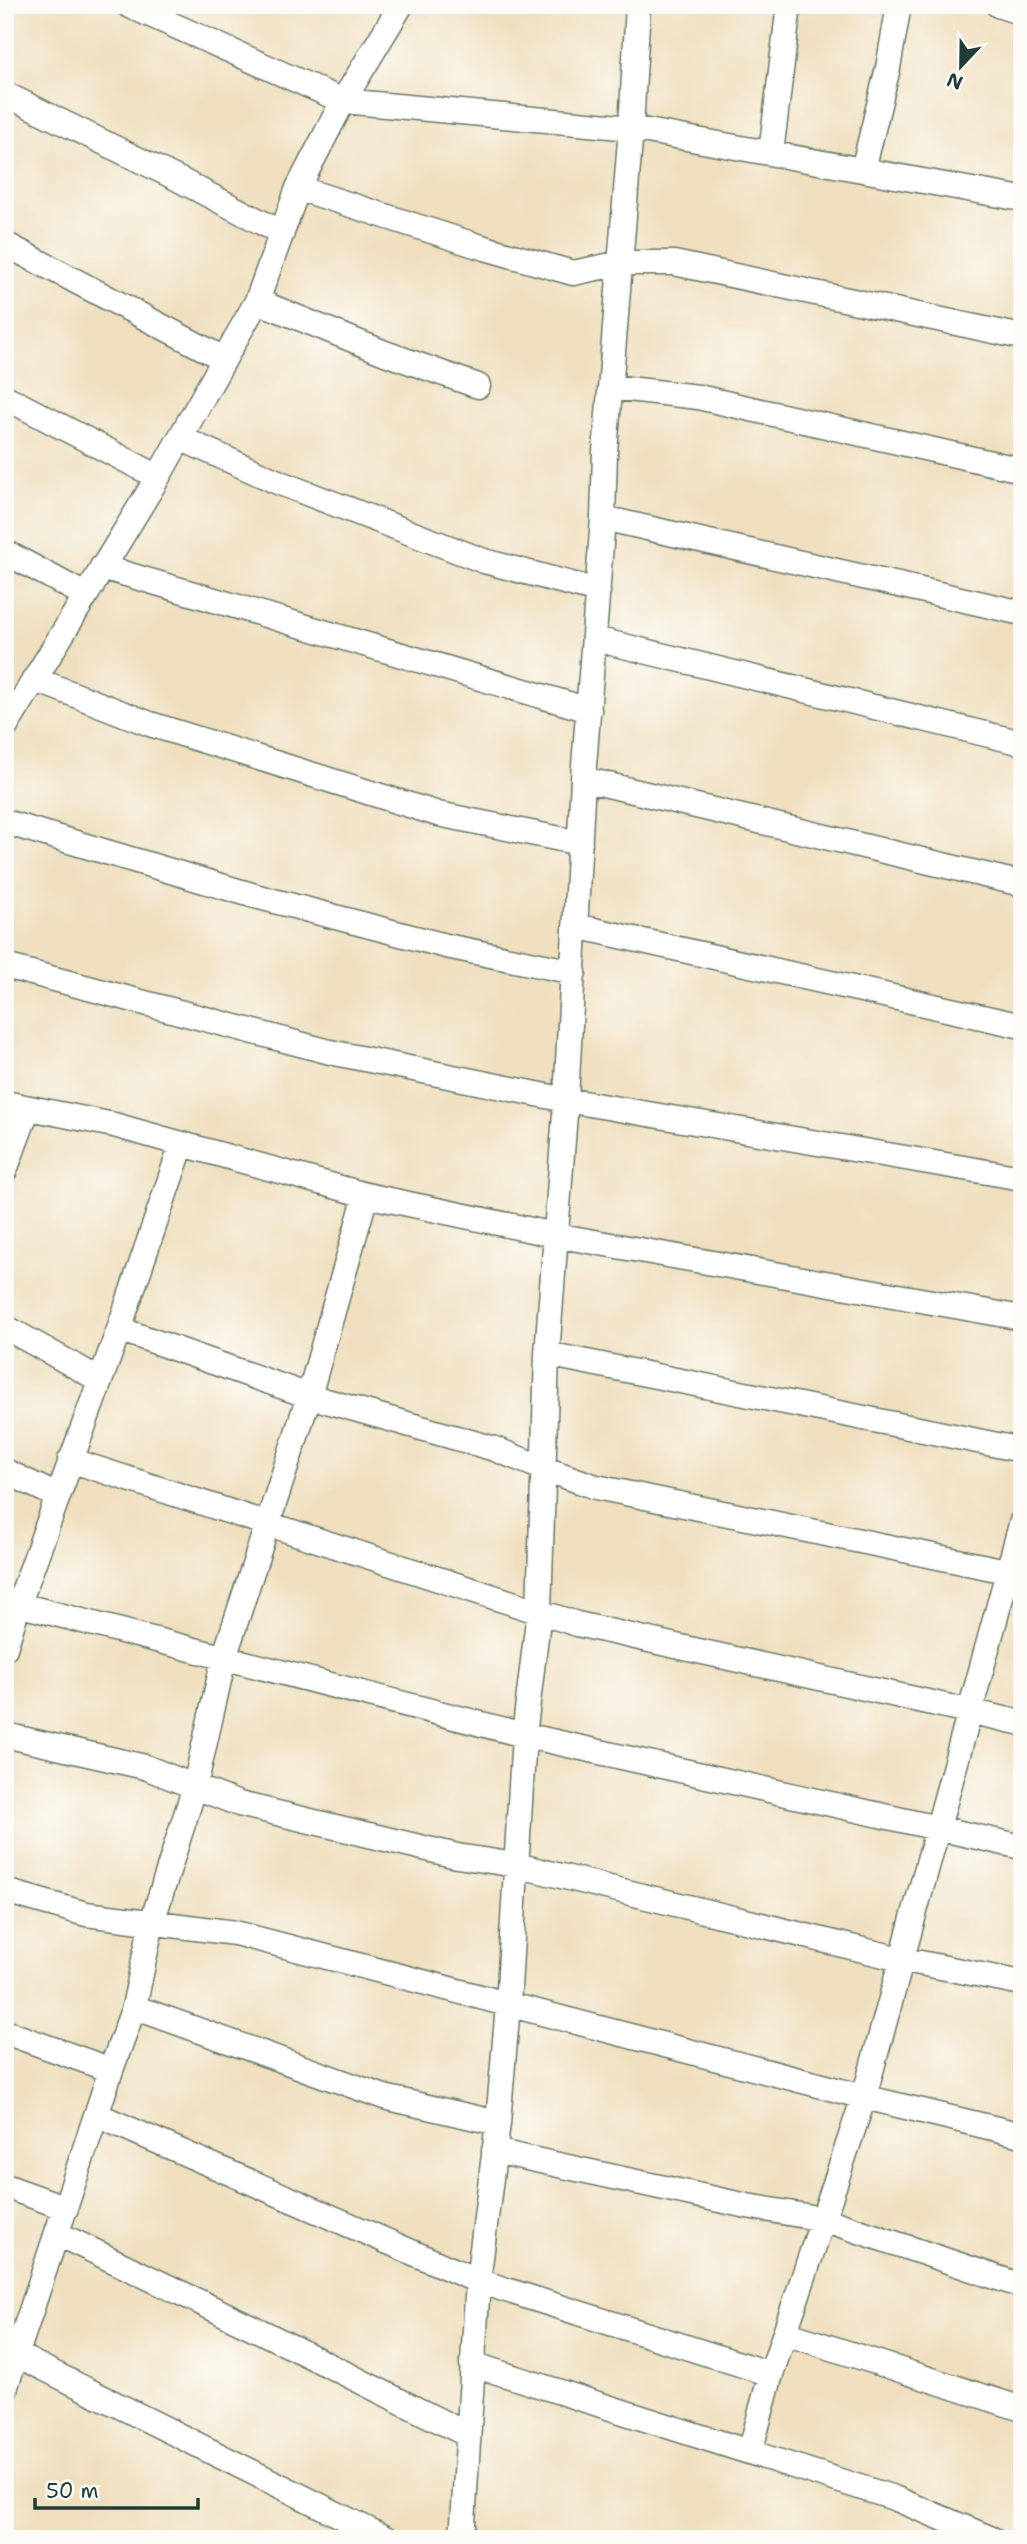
<svg xmlns="http://www.w3.org/2000/svg" width="1027" height="2544" font-family="'Shantell Sans',sans-serif">
	<rect width="100%" height="100%" fill="#fdfcf7"/>
	<filter id="ink" filterUnits="userSpaceOnUse"><feTurbulence type="fractalNoise" baseFrequency=".0143" numOctaves="2"/><feDisplacementMap in="SourceGraphic" scale="14" xChannelSelector="R" yChannelSelector="G"/><feConvolveMatrix kernelMatrix="1 2 1 2 8 2 1 2 1" color-interpolation-filters="sRGB"/></filter>
	<filter id="wash" filterUnits="userSpaceOnUse"><feTurbulence type="fractalNoise" baseFrequency=".00686" numOctaves="4" result="noise"/><feDisplacementMap in="SourceGraphic" scale="28" xChannelSelector="R" yChannelSelector="G"/><feGaussianBlur stdDeviation="1.57" result="paint"/><feColorMatrix in="noise" values="0 0 0 0 0 0 0 0 0 0 0 0 0 0 0 0 0 1.4 0 .05"/><feComposite in="paint" operator="in"/></filter>
	<g filter="url(#wash)">
		<rect width="100%" height="100%" fill="#efdfbf"/>
	</g>
	<g filter="url(#ink)">
		<g fill="none" stroke-linecap="round" stroke-linejoin="round">
			<defs>
				<path id="minor" d="M 128,5 L 343,101 L 631,128 L 1022,199
					M 998,5 L 1022,13
					M 5,94 L 178,179 L 282,233
					M 771,153 L 789,5
					M 863,170 L 888,68 L 899,5
					M 298,188 L 478,246 L 573,273 L 621,263 L 674,263 L 1022,337
					M 5,244 L 224,359
					M 257,301 L 385,353 L 478,386
					M 611,387 L 698,397 L 1022,470
					M 5,397 L 158,477
					M 180,438 L 280,483 L 484,561 L 598,591
					M 603,518 L 1022,613
					M 5,552 L 85,595
					M 102,567 L 589,710
					M 595,639 L 1022,743
					M 34,679 L 150,724 L 438,814 L 580,843
					M 5,728 L 158,477 L 257,301 L 298,188 L 343,101 L 401,5
					M 583,779 L 1022,884
					M 5,822 L 255,896 L 446,946 L 574,972
					M 576,926 L 1022,1026
					M 5,966 L 330,1052 L 566,1100 L 1022,1178
					M 5,1103 L 114,1125 L 182,1144
					M 5,1170 L 28,1108
					M 5,1327 L 100,1380
					M 119,1329 L 309,1396 L 495,1449 L 545,1469 L 596,1487 L 1021,1574
					M 547,1354 L 1022,1450
					M 70,1460 L 577,1624 L 1022,1723
					M 5,1471 L 57,1496
					M 5,1601 L 524,1735 L 1022,1847
					M 5,1648 L 18,1606 L 119,1329 L 182,1144 L 366,1195 L 555,1235 L 1022,1318
					M 5,1735 L 145,1767 L 239,1804 L 457,1856 L 516,1865 L 900,1959 L 1022,1983
					M 5,1891 L 86,1914 L 235,1933 L 864,2097 L 1022,2135
					M 134,2007 L 384,2097 L 498,2123
					M 5,2032 L 111,2070
					M 97,2115 L 478,2281 L 771,2374
					M 494,2151 L 747,2206 L 823,2219 L 1022,2286
					M 5,2186 L 66,2208
					M 58,2234 L 266,2334 L 468,2435
					M 785,2333 L 1022,2409
					M 5,2349 L 387,2539
					M 472,2364 L 894,2498 L 992,2539
					M 5,2389 L 111,2070 L 134,2007 L 152,1922 L 195,1786 L 224,1658 L 309,1396 L 366,1195
					M 750,2452 L 771,2374 L 864,2097 L 1022,1521
					M 462,2539 L 478,2281 L 498,2123 L 508,2005 L 524,1735 L 539,1612 L 547,1354 L 566,1100 L 583,779 L 603,518 L 605,452 L 631,128 L 638,5"/>
			</defs>
			<use href="#minor" stroke="#687665" stroke-width="27"/>
			<use href="#minor" stroke="#fff" stroke-width="24"/>
		</g>
	</g>
	<rect width="1027" height="2544" fill="none" stroke="#fdfcf7" stroke-width="28"/>
	<g transform="translate(961 66) rotate(202)" stroke="#fdfcf7" stroke-width="5" paint-order="stroke">
	<path d="M0-5L12 26L0 18L-12 26Z" fill="#1f3d34"/>
	<text y="-10" font-size="19" font-weight="bold" text-anchor="middle" fill="#1f3d34">N</text>
	</g>
	<path d="M35 2498v10h163v-10" fill="none" stroke="#1f3d34" stroke-width="3.5"/>
	<text x="46" y="2498" font-size="21" fill="#1f3d34" stroke="#fdfcf7" stroke-width="5" paint-order="stroke">50 m</text>
</svg>
